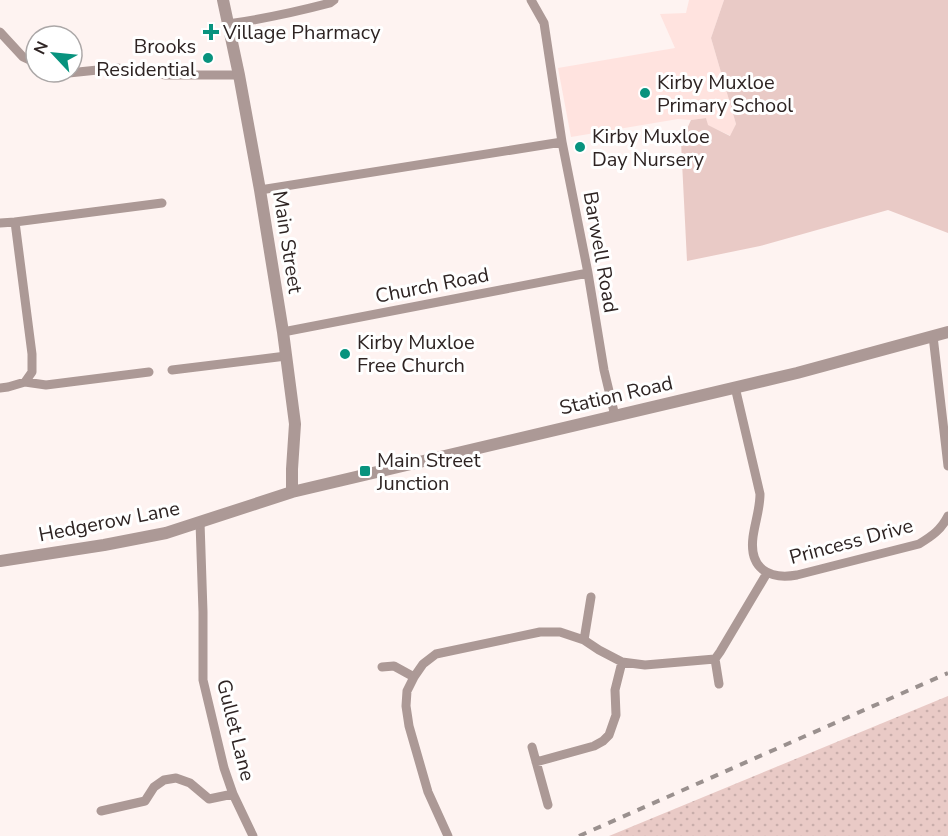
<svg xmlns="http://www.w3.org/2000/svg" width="948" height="836" font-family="'Nunito Sans',sans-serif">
	<defs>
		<pattern id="grass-dots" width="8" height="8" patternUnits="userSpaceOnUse" patternTransform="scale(1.5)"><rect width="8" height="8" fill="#e9cac6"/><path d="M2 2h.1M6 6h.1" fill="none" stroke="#c8adaa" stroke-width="1.8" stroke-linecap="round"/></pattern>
	</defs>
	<rect width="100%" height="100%" fill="#fef3f1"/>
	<path fill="#ffe3df" d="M 689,0 L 724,0 L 711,38 L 736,124 L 731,136 L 707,125 L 706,118 L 691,120 L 678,119 L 571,137 L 558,68 L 675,48 L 660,14 L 686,13 Z"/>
	<path fill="url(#grass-dots)" d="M 948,696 L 948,836 L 609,836 Z"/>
	<path fill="#e9cac6" d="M 724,0 L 948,0 L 948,233 L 888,210 L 760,246 L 687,261 L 681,142 L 691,120 L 706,118 L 708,125 L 730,136 L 736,124 L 711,38 Z"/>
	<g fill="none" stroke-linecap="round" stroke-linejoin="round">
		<path stroke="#ac9996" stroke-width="9" d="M 531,0 L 544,23 L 562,142 L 588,273 L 604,370 L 615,416
			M 228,24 C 263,19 296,12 330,3 L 334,0
			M 0,32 L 23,57 L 36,63
			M 54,72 L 59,74 L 117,68 L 166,75 L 239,75
			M 260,190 L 562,142
			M 0,223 L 15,222
			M 283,332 L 588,273
			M 933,336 L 948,466
			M 172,370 L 286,356
			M 25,382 L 32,372 L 32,354 L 15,222 L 162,203
			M 735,387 L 760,494 C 760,509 755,522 753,537 C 749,568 768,580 797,575 L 919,544 C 932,536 941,530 948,516
			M 0,388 L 8,387 L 25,382 L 46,385 L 149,372
			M 200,522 L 203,612 L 203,680 L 224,768 L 233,794 L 253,836
			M 584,640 L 591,597
			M 715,659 L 719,684
			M 382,667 L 394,666 L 414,677
			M 532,747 L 548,805
			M 536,762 L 594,746 L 603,741 L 609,735 L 616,715 L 615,690 L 622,662
			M 101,811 L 145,801 L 154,787 L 164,780 L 176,778 L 190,783 L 209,799 L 233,794
			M 448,836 L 428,792 L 409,726 L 406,706 L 407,691 L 414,677 L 423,664 L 436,654 L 540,632 L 560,632 L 584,640 L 599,650 L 622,662 L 645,665 L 715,659 L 720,652 L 767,573"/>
		<path stroke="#ac9996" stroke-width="12" d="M 223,0 L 239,75 L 260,190 L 283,332 L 295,424 L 292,469 L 292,492
			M 0,561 L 104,545 L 166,533 L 292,492 L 797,373 L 948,332"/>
		<path stroke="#9a908e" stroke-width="4" stroke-dasharray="8 8" stroke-linecap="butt" d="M 579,836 L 948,673"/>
	</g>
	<g fill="#08937e" stroke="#fff" stroke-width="2">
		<path d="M208 23h6v6h6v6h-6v6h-6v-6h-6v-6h6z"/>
		<circle cx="208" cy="58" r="6"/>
		<circle cx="645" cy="93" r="6"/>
		<circle cx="580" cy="147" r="6"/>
		<circle cx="345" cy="354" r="6"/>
		<rect x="359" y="465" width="12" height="12" rx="3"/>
	</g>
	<g text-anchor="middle" stroke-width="6" stroke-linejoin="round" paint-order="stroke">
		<g font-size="20" fill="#2e2423" stroke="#fff" text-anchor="start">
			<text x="223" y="39">Village Pharmacy</text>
			<text x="196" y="53" text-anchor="end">Brooks<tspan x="196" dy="23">Residential</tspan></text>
			<text x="657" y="89">Kirby Muxloe<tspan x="657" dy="23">Primary School</tspan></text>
			<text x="592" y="143">Kirby Muxloe<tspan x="592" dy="23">Day Nursery</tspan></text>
			<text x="357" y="349">Kirby Muxloe<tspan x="357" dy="23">Free Church</tspan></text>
			<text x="377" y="467">Main Street<tspan x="377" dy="23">Junction</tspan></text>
		</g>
		<g font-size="20" fill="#2e2423" stroke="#fff">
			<text transform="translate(288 242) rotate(81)" y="7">Main Street</text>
			<text transform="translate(601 252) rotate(80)" y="7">Barwell Road</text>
			<text transform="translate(432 285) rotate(-11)" y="7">Church Road</text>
			<text transform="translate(616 395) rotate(-13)" y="7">Station Road</text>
			<text transform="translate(109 521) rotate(-11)" y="7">Hedgerow Lane</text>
			<text transform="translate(851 541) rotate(-15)" y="7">Princess Drive</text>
			<text transform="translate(236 730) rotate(76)" y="7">Gullet Lane</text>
		</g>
	</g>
	<g transform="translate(54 54) rotate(296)"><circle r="28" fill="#ffffff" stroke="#aba7a7" stroke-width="1.5"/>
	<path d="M0-4.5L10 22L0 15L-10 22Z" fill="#08937e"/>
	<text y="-9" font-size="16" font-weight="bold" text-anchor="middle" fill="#2e2423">N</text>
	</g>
</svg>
